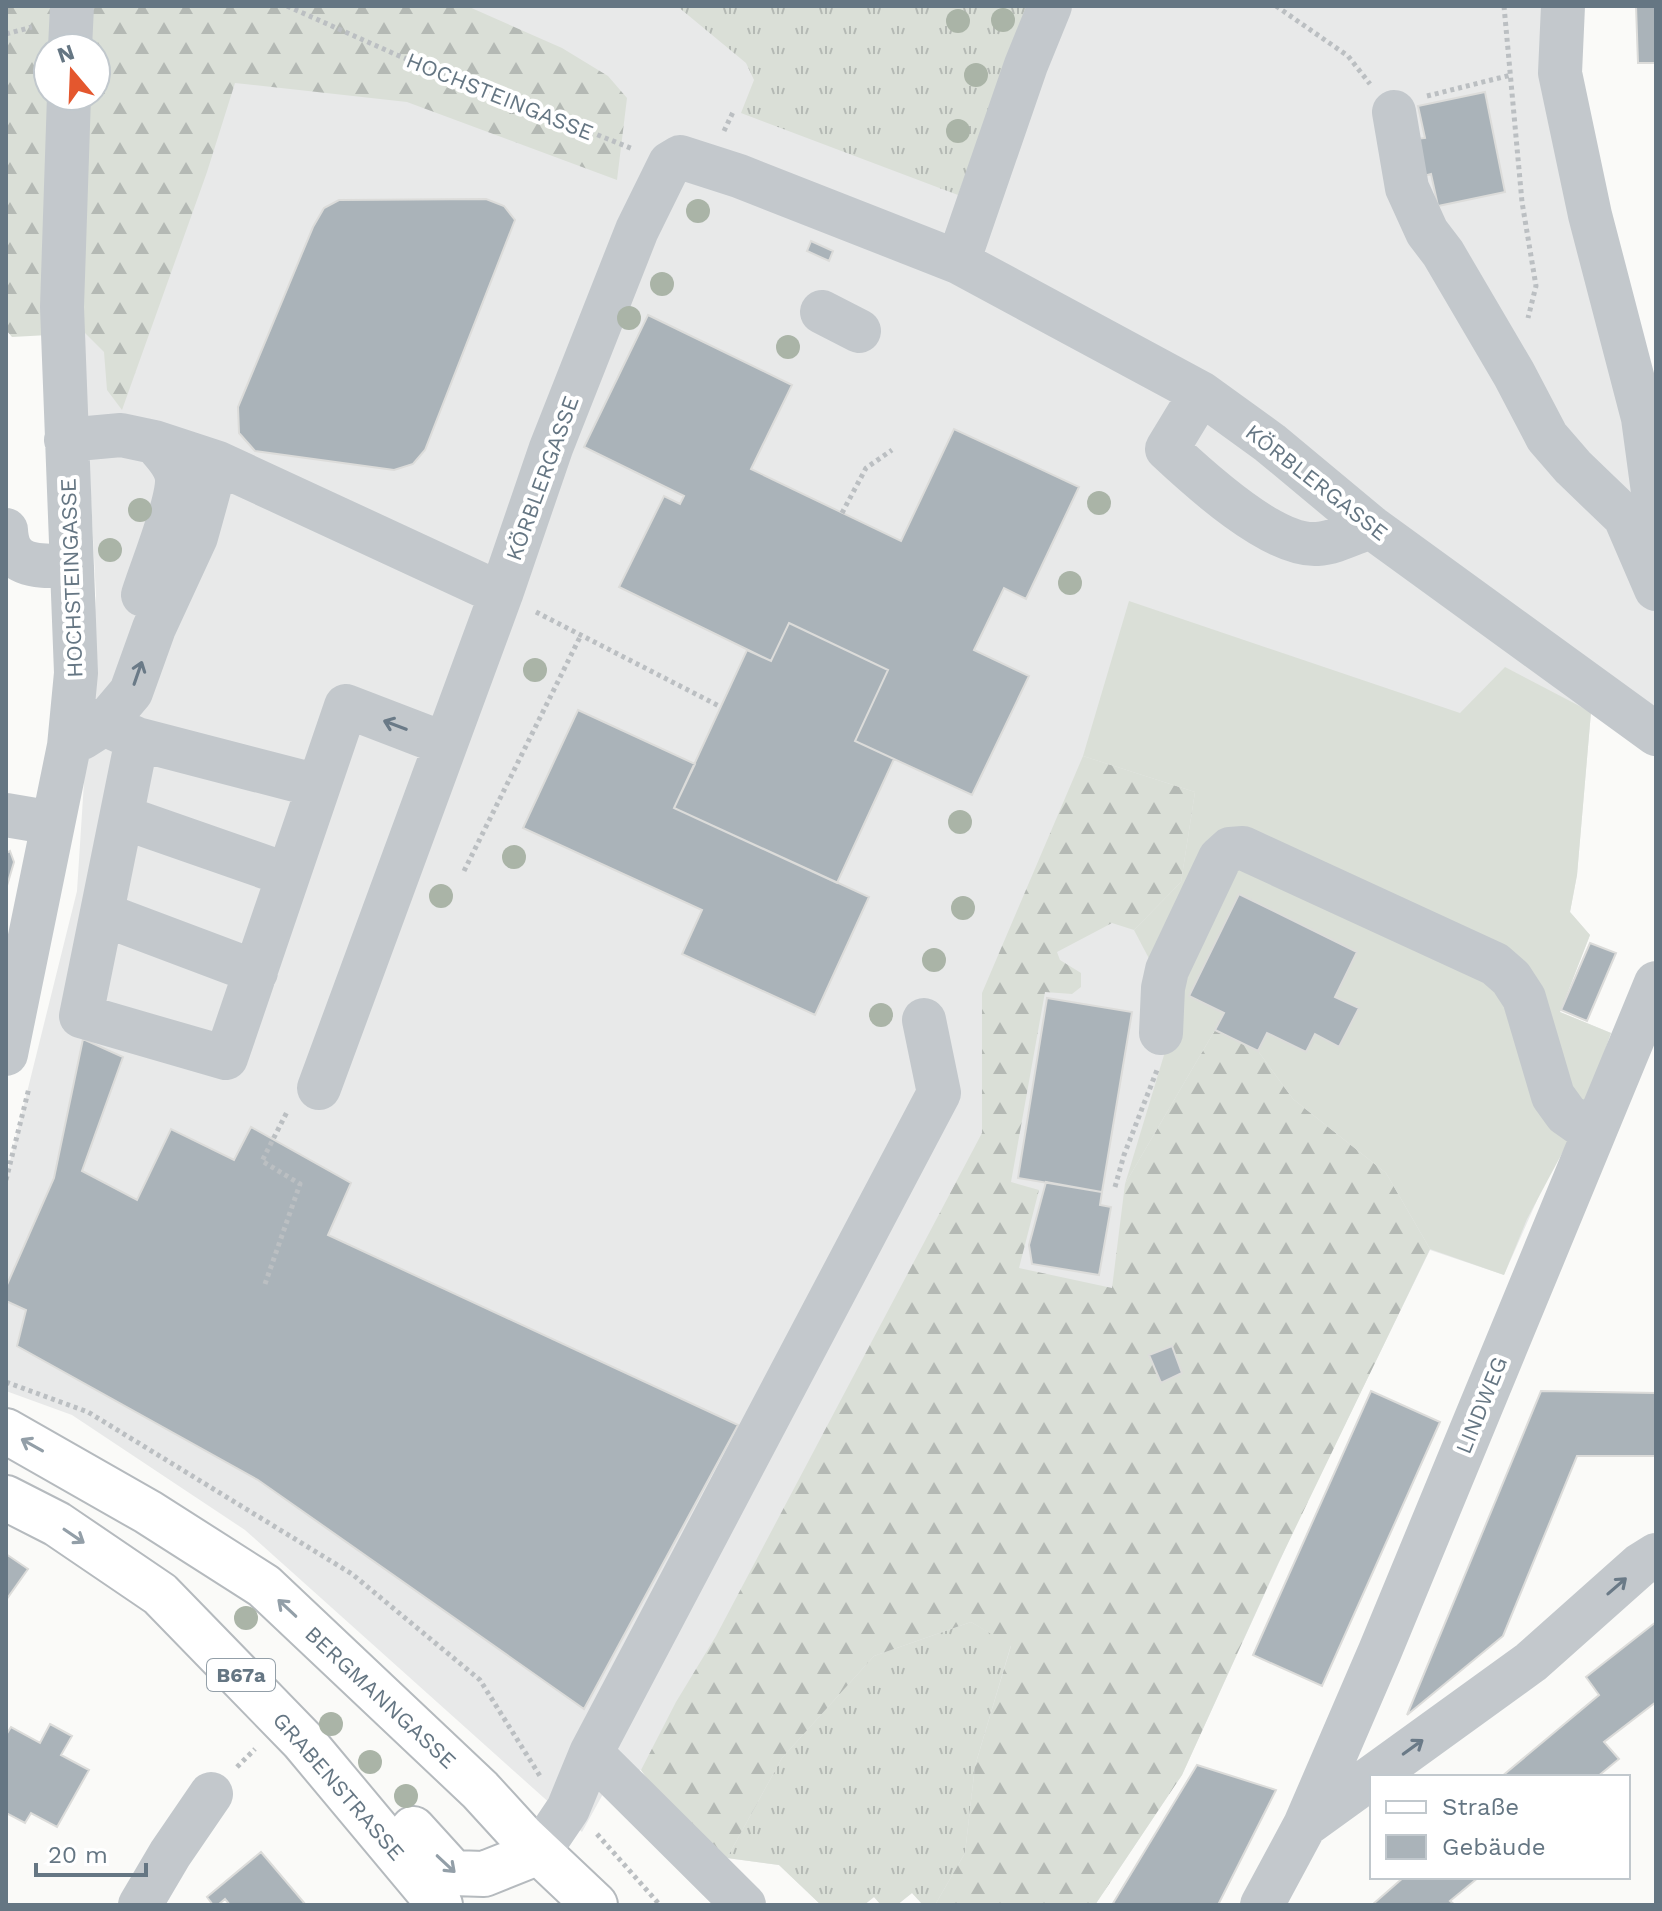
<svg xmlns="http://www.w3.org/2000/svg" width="1662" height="1911" font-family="'Work Sans',sans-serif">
	<defs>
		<pattern id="grass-tufts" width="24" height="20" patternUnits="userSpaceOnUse" patternTransform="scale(2)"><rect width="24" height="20" fill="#dadfd7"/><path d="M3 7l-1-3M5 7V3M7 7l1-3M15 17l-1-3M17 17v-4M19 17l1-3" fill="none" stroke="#b4b9b4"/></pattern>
		<pattern id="forest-firs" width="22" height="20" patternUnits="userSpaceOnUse" patternTransform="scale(2)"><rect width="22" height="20" fill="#dadfd7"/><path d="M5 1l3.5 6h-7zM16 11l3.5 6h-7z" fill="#b4b9b4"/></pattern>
	</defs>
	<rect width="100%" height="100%" fill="#fafaf8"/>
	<path fill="#e8e9e9" d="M 86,6 L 1563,6 L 1656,514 L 1656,734 L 1591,712 L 1577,875 L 1570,912 L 1590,935 L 1560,1012 L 1611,1033 L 1504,1275 L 1430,1250 L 1297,1523 L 1182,1775 L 1095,1905 L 923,1905 L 912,1893 L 897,1905 L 881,1905 L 874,1897 L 864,1905 L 821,1905 L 779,1865 L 727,1858 L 687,1834 L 641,1770 L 614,1774 L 582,1832 L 245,1530 L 72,1415 L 6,1391 L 6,1177 L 77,891 L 96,596 L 84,360 L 84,117 L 96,96 L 96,48 Z"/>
	<path fill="url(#grass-tufts)" d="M 677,6 L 1027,6 L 958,195 L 741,113 L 754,80 L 746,63 Z
		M 971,1622 L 1011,1645 L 975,1766 L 965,1853 L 935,1905 L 923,1905 L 912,1893 L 897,1905 L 881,1905 L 874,1897 L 864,1905 L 821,1905 L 779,1865 L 727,1858 L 782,1758 L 874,1656 Z"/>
	<path fill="url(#forest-firs)" fill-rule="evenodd" d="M 6,6 L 467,6 L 562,48 L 608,76 L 627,98 L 617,180 L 407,102 L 235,83 L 207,172 L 122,410 L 107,390 L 104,352 L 85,333 L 12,337 L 6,330 ZM 48,48 L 96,48 L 96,96 L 48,96 Z
		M 1083,756 L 1195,792 L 1181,882 L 1134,930 L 1112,923 L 1057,952 L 1060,960 L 1081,973 L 1081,987 L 1072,994 L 1045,992 L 1011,1182 L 1039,1190 L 1019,1268 L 1112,1288 L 1125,1184 L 1215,1030 L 1258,1051 L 1293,1099 L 1386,1173 L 1430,1249 L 1277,1566 L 1182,1775 L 1095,1905 L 935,1905 L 965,1853 L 975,1766 L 1011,1646 L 971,1622 L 874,1656 L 782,1758 L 727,1858 L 687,1834 L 641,1770 L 676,1702 L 716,1636 L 982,1133 L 982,993 Z"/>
	<path fill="#dadfd7" d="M 1129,601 L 1460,713 L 1505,667 L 1591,712 L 1577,875 L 1570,912 L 1590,935 L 1560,1012 L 1611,1033 L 1583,1114 L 1527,1219 L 1504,1275 L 1430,1249 L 1386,1173 L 1293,1099 L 1258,1051 L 1215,1030 L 1125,1184 L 1177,1012 L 1134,930 L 1181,882 L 1195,792 L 1083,756 Z"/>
	<path fill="#aab3b9" stroke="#dcdcda" stroke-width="2" d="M 1636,6 L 1656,6 L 1656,63 L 1638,63 Z
		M 1485,92 L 1505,192 L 1438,206 L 1431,174 L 1424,176 L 1416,139 L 1425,138 L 1418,106 Z
		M 486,199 L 504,206 L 515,220 L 425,450 L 413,464 L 394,470 L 255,451 L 239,433 L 238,407 L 313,227 L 324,208 L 339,200 Z
		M 811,241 L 833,251 L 829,261 L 807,251 Z
		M 648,315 L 792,385 L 751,469 L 901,541 L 954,429 L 1079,487 L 1026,599 L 1004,588 L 974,650 L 1029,676 L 972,795 L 855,741 L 888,670 L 789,623 L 771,661 L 619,587 L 664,496 L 680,504 L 684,496 L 584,447 Z
		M 789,623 L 888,670 L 855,741 L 894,759 L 837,883 L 674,808 L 747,650 L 771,661 Z
		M 578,710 L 695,764 L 674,808 L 869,897 L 815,1015 L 682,954 L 702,910 L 523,828 Z
		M 10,851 L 14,862 L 6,889 L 6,853 Z
		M 1239,894 L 1357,952 L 1335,997 L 1359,1008 L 1339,1047 L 1315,1034 L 1306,1052 L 1267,1033 L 1258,1051 L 1215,1030 L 1224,1013 L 1189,996 Z
		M 1590,943 L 1616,953 L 1587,1021 L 1561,1010 Z
		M 1047,998 L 1132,1012 L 1102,1192 L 1018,1178 Z
		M 83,1039 L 123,1057 L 82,1171 L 137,1200 L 171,1129 L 234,1160 L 251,1127 L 351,1183 L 328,1235 L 738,1425 L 584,1709 L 258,1480 L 17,1346 L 26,1310 L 6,1301 L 6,1287 L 54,1178 Z
		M 1046,1182 L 1102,1192 L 1100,1205 L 1111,1207 L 1099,1275 L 1032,1264 L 1029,1245 Z
		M 1172,1346 L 1182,1373 L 1161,1383 L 1149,1355 Z
		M 1371,1391 L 1440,1422 L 1322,1686 L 1253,1655 Z
		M 1541,1391 L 1656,1393 L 1656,1456 L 1577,1456 L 1503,1636 L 1407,1715 Z
		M 6,1554 L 28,1569 L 6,1600 Z
		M 1656,1622 L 1656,1702 L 1604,1742 L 1619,1759 L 1597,1777 L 1501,1777 L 1599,1695 L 1586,1677 Z
		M 50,1724 L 72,1736 L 61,1755 L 89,1770 L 57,1827 L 31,1813 L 25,1823 L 6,1813 L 6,1735 L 11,1727 L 40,1743 Z
		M 1197,1765 L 1276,1790 L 1218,1905 L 1112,1905 Z
		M 261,1852 L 306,1905 L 230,1905 L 225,1899 L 218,1905 L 213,1905 L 207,1897 Z
		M 1404,1877 L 1479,1877 L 1450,1901 L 1455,1905 L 1372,1905 Z"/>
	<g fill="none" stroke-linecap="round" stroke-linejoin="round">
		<defs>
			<path id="major" d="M 6,1431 L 148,1512 L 264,1586 L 480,1790 L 523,1837 L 595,1905
				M 6,1498 L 57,1524 L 160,1594 L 303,1741 L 440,1905
				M 413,1829 L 453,1873 L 484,1874 L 539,1852"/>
		</defs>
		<use href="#major" stroke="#b5babe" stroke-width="48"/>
		<path stroke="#bbbfc2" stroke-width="5" stroke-dasharray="4 4" stroke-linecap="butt" d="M 287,6 L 397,55 L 633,149
			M 1276,6 L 1348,56 L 1370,84
			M 1504,6 L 1522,202 L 1536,286 L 1528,318
			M 6,34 L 32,27
			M 1427,96 L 1511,75
			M 724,131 L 734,110
			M 842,513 L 866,468 L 892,450
			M 536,612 L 721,707
			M 464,871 L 581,635
			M 6,1180 L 29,1088
			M 1115,1187 L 1124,1155 L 1157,1070
			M 265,1284 L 300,1184 L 262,1161 L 288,1110
			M 6,1382 L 88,1412 L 352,1574 L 480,1680 L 540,1776
			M 237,1767 L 255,1749
			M 597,1834 L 660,1905"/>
		<path stroke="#c3c8cc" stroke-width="44" d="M 1563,6 L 1560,73 L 1590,215 L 1643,418 L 1656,514
			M 70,48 L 72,6
			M 1394,112 L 1407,188 L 1427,232 L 1443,253 L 1514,374 L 1547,437 L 1573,467 L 1625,517 L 1656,589
			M 958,262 L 1026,65 L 1050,6
			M 822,312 L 859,331
			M 1201,393 L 1167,449 C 1198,478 1273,547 1317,544 C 1335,543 1355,532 1371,527
			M 66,440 L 121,435 L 154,442 L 218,463 L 501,594
			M 6,530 C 8,570 40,566 72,566
			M 143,595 C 151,569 178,504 177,479 C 176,465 163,452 154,442
			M 72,715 L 104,724 L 137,739 L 81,1016 L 226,1058 L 346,706 L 445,744
			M 82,738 L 104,724 L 131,692 L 154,628 L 196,537 L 209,490 L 200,469 L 187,455
			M 137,739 L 318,786
			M 6,815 L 53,823
			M 122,817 L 288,875
			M 102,914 L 256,972
			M 1161,1033 L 1163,988 L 1167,970 L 1220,858 L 1230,849 L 1243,848 L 1495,964 L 1511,978 L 1524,998 L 1553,1096 L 1566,1114 L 1593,1133
			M 6,1054 L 69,746 L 76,673 L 62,307 L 69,96
			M 319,1088 L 501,594 L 551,448 L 637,230 L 670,163 L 680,157 L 739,176 L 958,262 L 1201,393 L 1270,443 L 1371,527 L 1656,734
			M 591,1753 L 744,1905
			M 1307,1824 L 1531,1662 L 1640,1565 L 1656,1555
			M 539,1852 L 568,1809 L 591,1753 L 939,1093 L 924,1020
			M 140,1905 L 170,1854 L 211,1794
			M 1262,1905 L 1305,1825 L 1380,1651 L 1656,983"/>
		<use href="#major" stroke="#fff" stroke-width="44"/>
	</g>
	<g fill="#aab4a7">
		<circle cx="1003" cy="20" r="12"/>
		<circle cx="958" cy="21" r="12"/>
		<circle cx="976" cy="75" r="12"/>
		<circle cx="958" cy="131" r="12"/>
		<circle cx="698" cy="211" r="12"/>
		<circle cx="662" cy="284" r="12"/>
		<circle cx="629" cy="318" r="12"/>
		<circle cx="788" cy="347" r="12"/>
		<circle cx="1099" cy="503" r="12"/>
		<circle cx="140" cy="510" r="12"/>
		<circle cx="110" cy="550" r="12"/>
		<circle cx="1070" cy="583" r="12"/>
		<circle cx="535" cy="670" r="12"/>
		<circle cx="960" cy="822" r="12"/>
		<circle cx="514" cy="857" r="12"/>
		<circle cx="441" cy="896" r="12"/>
		<circle cx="963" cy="908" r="12"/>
		<circle cx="934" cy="960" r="12"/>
		<circle cx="881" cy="1015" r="12"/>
		<circle cx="246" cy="1618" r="12"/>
		<circle cx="331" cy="1724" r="12"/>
		<circle cx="370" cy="1762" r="12"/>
		<circle cx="406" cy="1796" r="12"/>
	</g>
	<defs><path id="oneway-shaft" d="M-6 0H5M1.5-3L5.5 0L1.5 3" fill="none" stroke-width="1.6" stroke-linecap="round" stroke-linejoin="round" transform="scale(2)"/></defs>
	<g stroke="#6a7a87">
		<use href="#oneway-shaft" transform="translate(138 673) rotate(-71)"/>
		<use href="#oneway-shaft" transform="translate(395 725) rotate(-159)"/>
		<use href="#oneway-shaft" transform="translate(1617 1586) rotate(-41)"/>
		<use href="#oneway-shaft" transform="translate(1413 1747) rotate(-36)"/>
	</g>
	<g stroke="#939fa8">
		<use href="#oneway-shaft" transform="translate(32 1445) rotate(-151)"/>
		<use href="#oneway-shaft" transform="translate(74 1536) rotate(34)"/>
		<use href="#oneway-shaft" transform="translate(287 1608) rotate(-137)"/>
		<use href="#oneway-shaft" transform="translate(446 1864) rotate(43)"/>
	</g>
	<g text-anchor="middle" stroke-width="8" stroke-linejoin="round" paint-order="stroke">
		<rect fill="#fff" stroke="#939fa8" stroke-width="2" x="207" y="1659" width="68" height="32" rx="6"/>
		<g font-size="20" font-weight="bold" fill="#657683">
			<text x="241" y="1682">B67a</text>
		</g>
		<g font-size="22" fill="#657683" stroke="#fff">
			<text transform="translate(500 96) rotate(22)" y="8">HOCHSTEINGASSE</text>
			<text transform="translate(542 478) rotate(-70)" y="8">KÖRBLERGASSE</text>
			<text transform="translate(1317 482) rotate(38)" y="8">KÖRBLERGASSE</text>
			<text transform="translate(71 578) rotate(-92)" y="8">HOCHSTEINGASSE</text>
			<text transform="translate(1481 1405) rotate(-68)" y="8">LINDWEG</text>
			<text transform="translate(381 1697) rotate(43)" y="8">BERGMANNGASSE</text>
			<text transform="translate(339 1786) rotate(49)" y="8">GRABENSTRASSE</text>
		</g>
	</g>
	<rect width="1662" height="1911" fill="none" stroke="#657683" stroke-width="16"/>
	<rect x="1370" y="1775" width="260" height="104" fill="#ffffff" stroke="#c1c8cd" stroke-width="2"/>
	<rect x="1386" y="1801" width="40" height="12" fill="#ffffff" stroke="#c1c8cd" stroke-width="2"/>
	<text x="1442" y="1815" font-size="24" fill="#657683">Straße</text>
	<rect x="1386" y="1835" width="40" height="24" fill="#aab3b9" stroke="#c1c8cd" stroke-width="2"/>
	<text x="1442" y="1855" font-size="24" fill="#657683">Gebäude</text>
	<g transform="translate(72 72) rotate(341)"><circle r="38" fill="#ffffff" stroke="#c1c8cd" stroke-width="2"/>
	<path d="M0-6L14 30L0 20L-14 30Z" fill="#e4572e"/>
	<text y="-12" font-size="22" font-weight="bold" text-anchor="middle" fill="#657683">N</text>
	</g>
	<path d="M36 1863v12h110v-12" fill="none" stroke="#657683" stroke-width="4"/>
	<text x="48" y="1863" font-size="24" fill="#657683" stroke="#ffffff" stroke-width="6" paint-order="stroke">20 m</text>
</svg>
